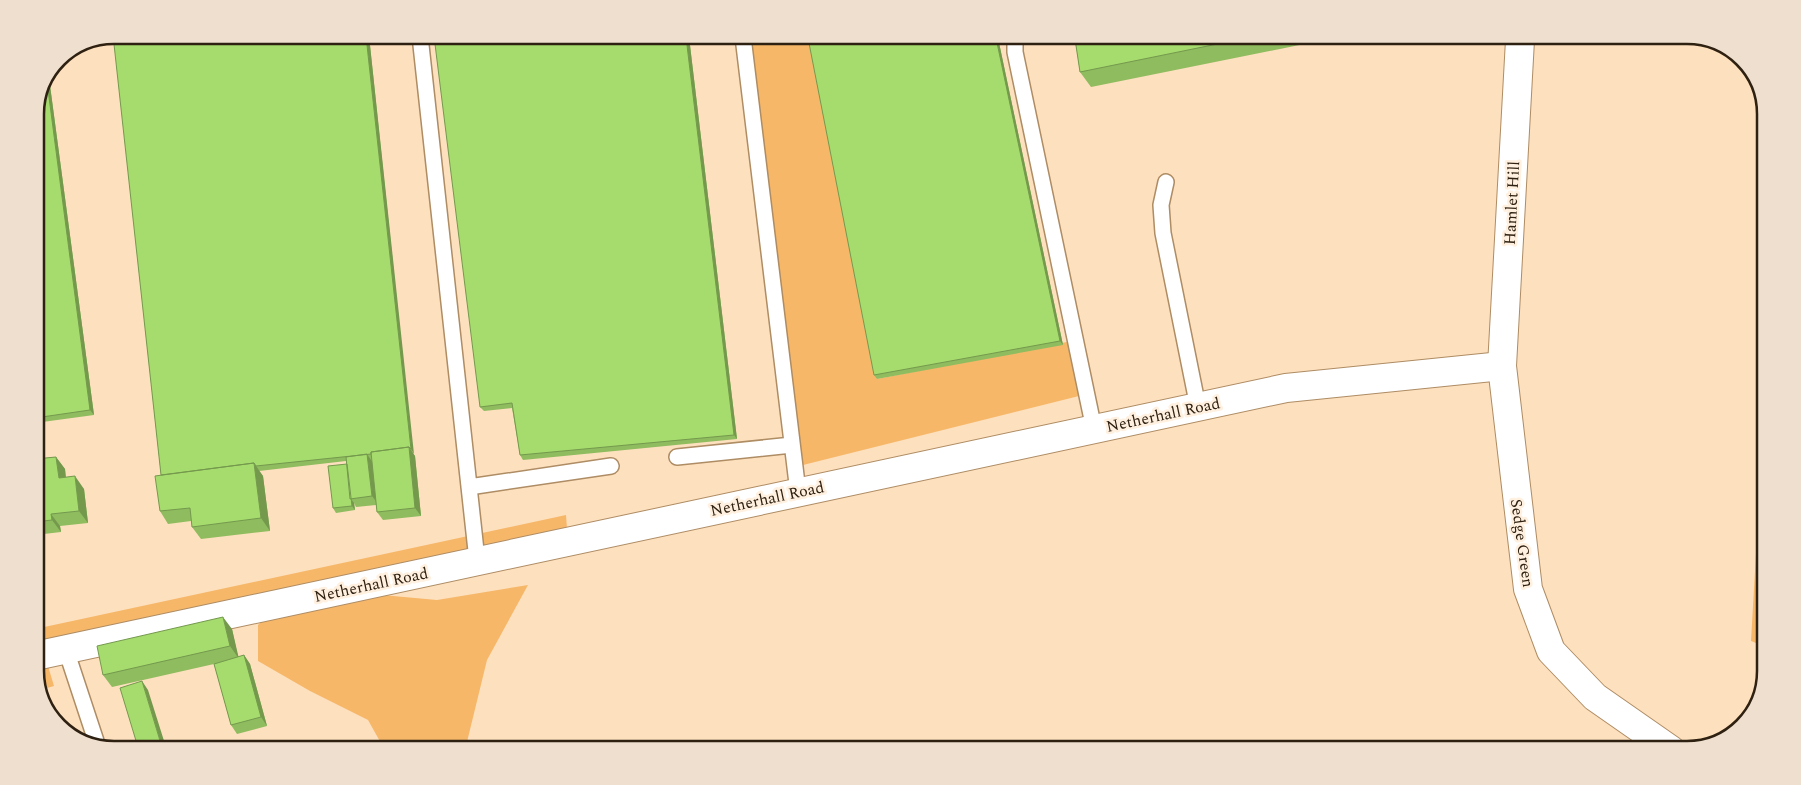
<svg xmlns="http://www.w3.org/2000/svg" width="1801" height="785" font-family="Spectral,serif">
	<rect width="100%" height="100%" fill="#fde0be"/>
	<path fill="#f6b769" d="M 739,37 L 818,38 L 877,379 L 1082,339 L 1079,396 L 803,465 Z
		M 1763,430 L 1761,645 L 1751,641 Z
		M 566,515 L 569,556 L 382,595 L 437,600 L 528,585 L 487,660 L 466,746 L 382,745 L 368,720 L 310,691 L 258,661 L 258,625 L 262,621 L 48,666 L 54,686 L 40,690 L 35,677 L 35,629 Z"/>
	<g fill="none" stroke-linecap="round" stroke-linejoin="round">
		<defs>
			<path id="service" d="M 420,36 L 477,560
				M 743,37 L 798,492
				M 1015,38 L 1015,52 L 1094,429
				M 1166,182 L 1161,205 L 1163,233 L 1198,407
				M 677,457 L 792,445
				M 469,487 L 611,466
				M 66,650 L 97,744"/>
			<path id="minor" d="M 35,656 L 1286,388 L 1502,366"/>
			<path id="tertiary" d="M 1520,40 L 1502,366 L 1528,589 L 1551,651 L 1595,697 L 1671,750"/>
		</defs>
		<use href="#service" stroke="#ae8c64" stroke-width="18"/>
		<use href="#minor" stroke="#ae8c64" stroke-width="30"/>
		<use href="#tertiary" stroke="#ae8c64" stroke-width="30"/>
		<use href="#service" stroke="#fff" stroke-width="15"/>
		<use href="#minor" stroke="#fff" stroke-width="28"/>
		<use href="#tertiary" stroke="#fff" stroke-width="28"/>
	</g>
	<path fill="#8fbc5f" d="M 114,35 L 369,36 L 413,454 L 415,456 L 421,516 L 383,520 L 377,512 L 376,505 L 356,507 L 354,503 L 355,510 L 336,513 L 333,508 L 347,464 L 346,461 L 259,471 L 263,476 L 270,531 L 201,539 L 192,527 L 191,521 L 168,524 L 160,511 L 161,475 Z
		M 689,37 L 737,439 L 523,460 L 520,455 L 512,408 L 484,411 L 480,407 Z
		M 998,38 L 1063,345 L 877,379 L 874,375 Z
		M 1075,39 L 1329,39 L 1091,87 L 1080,72 Z
		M 49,78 L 94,415 L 35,423 L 35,109 Z
		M 56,457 L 65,469 L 66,478 L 84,489 L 88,523 L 60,526 L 61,532 L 35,535 L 35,459 Z
		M 232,629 L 238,657 L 244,655 L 250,664 L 267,726 L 237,734 L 231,725 L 214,664 L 112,687 L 103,675 Z"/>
	<path fill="#74994d" d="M 366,36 L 369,36 L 414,454 L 411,449 Z
		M 686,37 L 689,37 L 737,439 L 734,435 Z
		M 996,38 L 998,38 L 1063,345 L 1060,341 Z
		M 49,78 L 94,415 L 90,410 L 47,82 Z
		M 409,447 L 415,456 L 421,516 L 415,508 Z
		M 367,454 L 373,463 L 378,504 L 372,496 Z
		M 56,457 L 65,469 L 67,491 L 59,478 Z
		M 254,463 L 263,476 L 270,531 L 261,518 Z
		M 75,476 L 84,489 L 88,523 L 79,511 Z
		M 351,499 L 354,503 L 355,510 L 352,506 Z
		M 51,514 L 60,526 L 61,532 L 52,520 Z
		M 223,617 L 232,629 L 239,659 L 230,646 Z
		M 244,655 L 250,664 L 267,726 L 261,717 Z
		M 142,681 L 148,690 L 165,744 L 161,744 Z"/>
	<path fill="#a6db6e" stroke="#74994d" d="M 113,35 L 366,36 L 411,449 L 409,447 L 371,452 L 371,454 L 256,466 L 254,463 L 161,475 Z
		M 434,36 L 686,37 L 734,435 L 520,455 L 512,403 L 480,407 Z
		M 808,38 L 996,38 L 1060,341 L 874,375 Z
		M 1075,39 L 1242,39 L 1080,72 Z
		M 47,82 L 90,410 L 35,418 L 35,109 Z
		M 409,447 L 415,508 L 377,512 L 371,452 Z
		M 367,454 L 372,496 L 350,499 L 346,457 Z
		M 56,457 L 59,478 L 75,476 L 79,511 L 51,514 L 52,520 L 35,522 L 35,459 Z
		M 254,463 L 261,518 L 192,527 L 190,508 L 160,511 L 155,476 Z
		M 347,464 L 352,506 L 333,508 L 328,466 Z
		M 223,617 L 230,646 L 103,675 L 97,646 Z
		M 244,655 L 261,717 L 231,725 L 214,664 Z
		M 142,681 L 161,744 L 137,744 L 120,688 Z"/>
	<g text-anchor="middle" stroke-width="5" stroke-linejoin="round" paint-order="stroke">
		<g font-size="16" fill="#2f2111" stroke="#fff0df">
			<text transform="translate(1511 203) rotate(-87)" y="6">Hamlet Hill</text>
			<text transform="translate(1163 414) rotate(-12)" y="6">Netherhall Road</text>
			<text transform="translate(767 498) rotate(-12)" y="6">Netherhall Road</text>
			<text transform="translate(1523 543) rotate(82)" y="6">Sedge Green</text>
			<text transform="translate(371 584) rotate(-12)" y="6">Netherhall Road</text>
		</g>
	</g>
	<path d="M0 0H1801V785H0ZM114 44H1687A70 70 0 0 1 1757 114V671A70 70 0 0 1 1687 741H114A70 70 0 0 1 44 671V114A70 70 0 0 1 114 44Z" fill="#eedfcf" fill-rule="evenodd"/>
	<path fill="none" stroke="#2f2111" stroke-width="2.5" d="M114 44H1687A70 70 0 0 1 1757 114V671A70 70 0 0 1 1687 741H114A70 70 0 0 1 44 671V114A70 70 0 0 1 114 44Z"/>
</svg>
